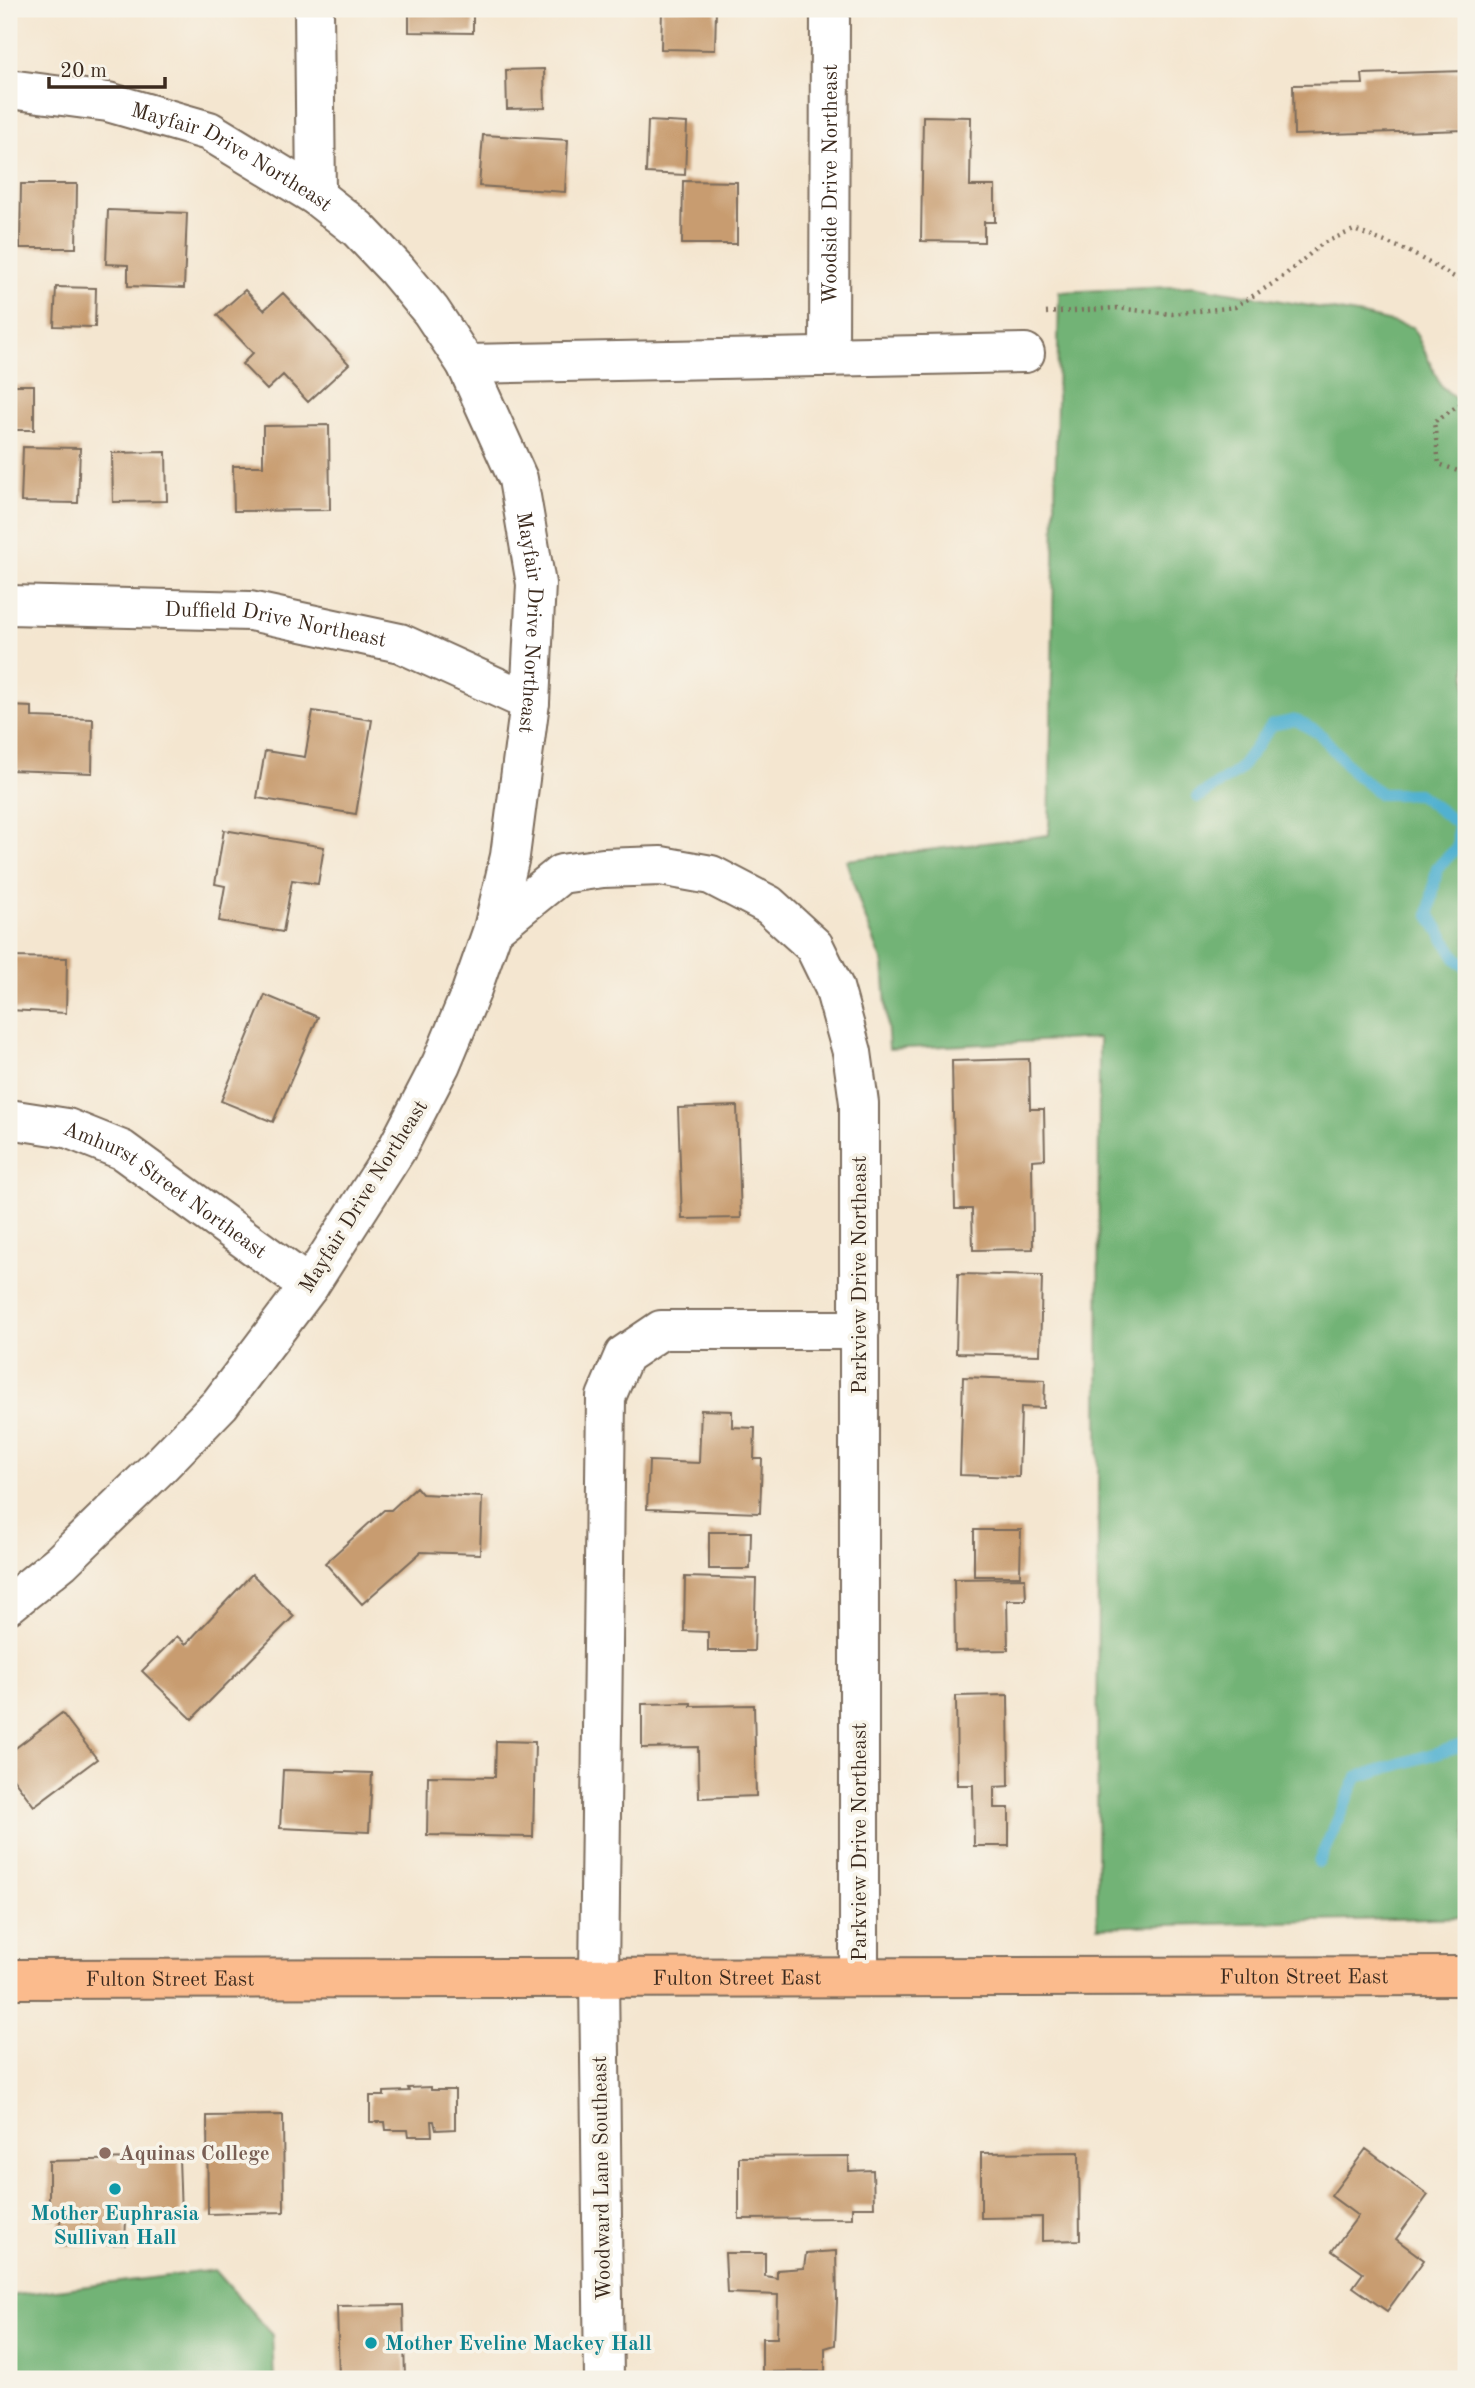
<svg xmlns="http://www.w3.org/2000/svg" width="1475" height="2388" font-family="'Old Standard TT',serif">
	<rect width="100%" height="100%" fill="#f7f3e8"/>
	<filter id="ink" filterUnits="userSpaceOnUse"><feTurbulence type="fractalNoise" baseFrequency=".0143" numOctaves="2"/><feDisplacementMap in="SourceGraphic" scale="14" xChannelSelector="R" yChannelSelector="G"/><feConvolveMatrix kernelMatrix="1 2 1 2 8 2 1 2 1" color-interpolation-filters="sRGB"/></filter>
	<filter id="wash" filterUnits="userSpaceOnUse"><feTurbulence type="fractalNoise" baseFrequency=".00686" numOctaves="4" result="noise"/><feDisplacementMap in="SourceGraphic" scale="28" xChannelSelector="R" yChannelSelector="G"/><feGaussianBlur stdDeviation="1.57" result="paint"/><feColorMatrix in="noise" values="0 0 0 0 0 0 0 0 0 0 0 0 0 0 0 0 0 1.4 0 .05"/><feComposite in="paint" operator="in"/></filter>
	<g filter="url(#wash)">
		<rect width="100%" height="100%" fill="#f4e6d0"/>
		<path fill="#72b376" stroke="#566e4a" stroke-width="2" d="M 1194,286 L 1362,315 L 1413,327 L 1441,386 L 1466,407 L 1466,1917 L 1097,1927 L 1099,1038 L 889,1049 L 883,963 L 862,910 L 846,860 L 1049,835 L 1059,292 Z
			M 215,2270 L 272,2335 L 274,2379 L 9,2379 L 9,2296 Z"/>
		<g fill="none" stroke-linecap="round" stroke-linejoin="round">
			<path stroke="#51b1d0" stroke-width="12" d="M 1198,797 L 1238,771 L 1272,725 L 1296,720 L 1320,734 L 1354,773 L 1381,794 L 1418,794 L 1458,824 L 1458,847 L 1437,868 L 1429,914 L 1456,958 L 1466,967
				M 1466,1624 L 1464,1631 L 1466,1637
				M 1319,1862 L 1357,1777 L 1466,1744"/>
		</g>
		<g id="blocks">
			<path fill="#c89c6f" d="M 409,9 L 473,9 L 473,33 L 409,32 Z
				M 662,9 L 716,9 L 715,50 L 661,49 Z
				M 544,69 L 545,108 L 507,109 L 506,70 Z
				M 1466,71 L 1466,130 L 1294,135 L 1293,85 L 1363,84 L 1362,74 Z
				M 923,116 L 971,117 L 970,186 L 995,186 L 995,222 L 984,222 L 984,242 L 921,241 Z
				M 648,121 L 687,123 L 685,175 L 646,173 Z
				M 483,135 L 568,140 L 565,192 L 479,186 Z
				M 683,181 L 737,182 L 737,244 L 682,244 Z
				M 21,184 L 77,184 L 76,248 L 20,248 Z
				M 108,210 L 187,213 L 184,288 L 128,286 L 128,265 L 106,264 Z
				M 56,287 L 96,288 L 95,327 L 54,326 Z
				M 245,290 L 264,310 L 283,293 L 349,364 L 308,402 L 283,375 L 267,390 L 242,364 L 253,353 L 217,315 Z
				M 9,385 L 34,385 L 34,430 L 9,430 Z
				M 329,425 L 330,510 L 234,511 L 233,466 L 263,466 L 263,426 Z
				M 23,447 L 80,448 L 78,503 L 21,502 Z
				M 166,452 L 167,501 L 113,502 L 112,453 Z
				M 9,706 L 32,707 L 32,717 L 93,719 L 92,773 L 9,770 Z
				M 313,711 L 372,720 L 356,814 L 257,798 L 265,751 L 305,757 Z
				M 224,830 L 324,847 L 318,884 L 292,880 L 283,932 L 219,921 L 225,886 L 215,884 Z
				M 9,957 L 67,958 L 66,1013 L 9,1010 Z
				M 265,995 L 318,1017 L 273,1122 L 221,1101 Z
				M 1029,1059 L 1030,1109 L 1044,1109 L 1045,1159 L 1032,1160 L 1033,1249 L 973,1250 L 972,1209 L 955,1209 L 952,1061 Z
				M 737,1106 L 741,1218 L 682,1219 L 678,1108 Z
				M 958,1274 L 1042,1276 L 1040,1355 L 956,1353 Z
				M 963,1377 L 1045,1380 L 1044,1408 L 1021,1407 L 1019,1477 L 960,1475 Z
				M 701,1410 L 732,1411 L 732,1427 L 755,1428 L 754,1459 L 762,1459 L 760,1513 L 647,1509 L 649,1461 L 699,1463 Z
				M 416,1487 L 422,1494 L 482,1497 L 480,1554 L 421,1552 L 362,1604 L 325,1563 L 384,1510 L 391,1510 Z
				M 974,1530 L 1021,1530 L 1020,1576 L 974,1576 Z
				M 709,1532 L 751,1532 L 750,1569 L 709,1569 Z
				M 252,1574 L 294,1616 L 192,1719 L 142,1671 L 177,1636 L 186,1644 Z
				M 685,1577 L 756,1579 L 754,1651 L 708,1651 L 708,1632 L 684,1631 Z
				M 1025,1578 L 1026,1600 L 1007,1600 L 1008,1650 L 955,1651 L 954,1579 Z
				M 1008,1695 L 1009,1786 L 994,1787 L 994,1808 L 1009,1808 L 1009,1846 L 974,1846 L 973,1785 L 957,1785 L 956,1696 Z
				M 691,1703 L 691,1706 L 754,1705 L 756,1796 L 699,1798 L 698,1747 L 642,1748 L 642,1704 Z
				M 62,1713 L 97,1759 L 34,1806 L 9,1773 L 9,1753 Z
				M 496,1741 L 535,1742 L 533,1837 L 427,1835 L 428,1776 L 495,1777 Z
				M 283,1770 L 372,1773 L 369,1832 L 280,1828 Z
				M 431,2087 L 431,2090 L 455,2090 L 455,2129 L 436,2130 L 434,2121 L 431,2121 L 432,2136 L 409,2136 L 408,2130 L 386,2130 L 385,2122 L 370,2122 L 370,2096 L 384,2096 L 384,2092 L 409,2091 L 408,2088 Z
				M 283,2115 L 284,2212 L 208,2214 L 207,2116 Z
				M 1366,2149 L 1428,2195 L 1396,2239 L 1424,2260 L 1387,2311 L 1353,2287 L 1363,2273 L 1332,2251 L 1358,2216 L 1331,2196 Z
				M 1079,2152 L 1080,2240 L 1042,2241 L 1042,2217 L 981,2218 L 981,2153 Z
				M 849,2156 L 849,2171 L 873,2170 L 874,2207 L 852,2207 L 852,2218 L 739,2219 L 739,2157 Z
				M 179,2158 L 181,2216 L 126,2219 L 125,2244 L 61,2246 L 60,2218 L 49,2219 L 49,2161 Z
				M 836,2251 L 837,2301 L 835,2345 L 825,2348 L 825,2371 L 762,2372 L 762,2338 L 777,2338 L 778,2295 L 727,2293 L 725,2253 L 765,2253 L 765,2276 L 777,2278 L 777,2270 L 804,2268 L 806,2253 Z
				M 403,2305 L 405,2379 L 339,2379 L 337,2306 Z"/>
		</g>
	</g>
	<g filter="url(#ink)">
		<use href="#blocks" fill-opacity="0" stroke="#7c6c5c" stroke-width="2"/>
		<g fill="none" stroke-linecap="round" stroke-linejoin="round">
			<defs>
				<g id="minor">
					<path d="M 314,9 L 316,196"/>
					<path id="s1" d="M 9,89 L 108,102 L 209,131 L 316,196 L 358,229 L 396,269 L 431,311 L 466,364 L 518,479 L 536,584 L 530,702 L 510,856 L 493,929 L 471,992 L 441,1064 L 398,1147 L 309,1286 L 220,1404 L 159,1467 L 61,1562 L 9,1604"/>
					<path id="s2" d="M 829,357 L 830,9"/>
					<path d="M 466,364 L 1025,353"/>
					<path id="s3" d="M 9,605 L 250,611 L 400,643 L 530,702"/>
					<path d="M 493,929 L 561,874 L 603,868 L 661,866 L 711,875 L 769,905 L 814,946 L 834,987 L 852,1052 L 859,1103 L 859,1977"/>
					<path id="s4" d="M 9,1119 L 67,1128 L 122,1150 L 309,1286"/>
					<path d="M 604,2379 L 599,1978 L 606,1397 L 624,1355 L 661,1330 L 860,1330"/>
				</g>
				<g id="major">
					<path id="s5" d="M 9,1979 L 1466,1976"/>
				</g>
			</defs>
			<use href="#minor" stroke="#7c6c5c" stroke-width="42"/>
			<use href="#major" stroke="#7c6c5c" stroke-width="42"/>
			<path stroke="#7c6c5c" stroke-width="4.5" stroke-dasharray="2 5" stroke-linecap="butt" d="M 1046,313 L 1116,308 L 1172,314 L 1235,307 L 1280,279 L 1323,243 L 1354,230 L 1406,250 L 1465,283 L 1466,295
				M 1466,406 L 1462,403 L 1434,422 L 1439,464 L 1466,474"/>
			<use href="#minor" stroke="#fff" stroke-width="38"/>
			<use href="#major" stroke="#fbbb8d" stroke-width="38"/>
		</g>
	</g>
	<circle fill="#8d6e63" stroke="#f7f3e8" stroke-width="2.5" cx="105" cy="2153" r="7"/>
	<g fill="#0f9aa8" stroke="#f7f3e8" stroke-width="2.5">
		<circle cx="115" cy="2189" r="7"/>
		<circle cx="371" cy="2343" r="7"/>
	</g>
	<g text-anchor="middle" stroke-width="7" stroke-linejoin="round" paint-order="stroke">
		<g font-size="21" fill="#3b2a1e" stroke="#f7f3e8">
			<text dy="7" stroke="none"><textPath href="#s1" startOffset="236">Mayfair Drive Northeast</textPath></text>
			<text dy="7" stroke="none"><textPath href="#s2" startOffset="173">Woodside Drive Northeast</textPath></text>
			<text dy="7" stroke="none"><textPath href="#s1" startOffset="828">Mayfair Drive Northeast</textPath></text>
			<text dy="7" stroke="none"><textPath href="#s3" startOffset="268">Duffield Drive Northeast</textPath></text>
			<text dy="7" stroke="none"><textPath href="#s4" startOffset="175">Amhurst Street Northeast</textPath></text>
			<text transform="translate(363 1196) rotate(-58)" y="7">Mayfair Drive Northeast</text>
			<text transform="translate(859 1275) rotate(-90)" y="7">Parkview Drive Northeast</text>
			<text transform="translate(859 1842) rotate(-90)" y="7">Parkview Drive Northeast</text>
			<text dy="7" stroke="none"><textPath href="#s5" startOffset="1295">Fulton Street East</textPath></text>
			<text dy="7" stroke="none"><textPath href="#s5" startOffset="728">Fulton Street East</textPath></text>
			<text dy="7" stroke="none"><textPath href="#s5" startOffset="161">Fulton Street East</textPath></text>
			<text transform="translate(601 2178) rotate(-91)" y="7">Woodward Lane Southeast</text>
		</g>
		<g font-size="21" font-weight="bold" fill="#785e54" stroke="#f7f3e8" text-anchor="start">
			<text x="119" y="2160">Aquinas College</text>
		</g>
		<g font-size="21" font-weight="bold" fill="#0d838f" stroke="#f7f3e8">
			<text x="115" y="2220">Mother Euphrasia<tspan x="115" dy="24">Sullivan Hall</tspan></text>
			<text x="385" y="2350" text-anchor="start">Mother Eveline Mackey Hall</text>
		</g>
	</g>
	<rect width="1475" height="2388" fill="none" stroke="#f7f3e8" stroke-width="35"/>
	<path d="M49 77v10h116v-10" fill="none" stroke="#3b2a1e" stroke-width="3.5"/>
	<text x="60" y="77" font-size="21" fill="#3b2a1e" stroke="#f7f3e8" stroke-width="5" paint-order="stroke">20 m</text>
</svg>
